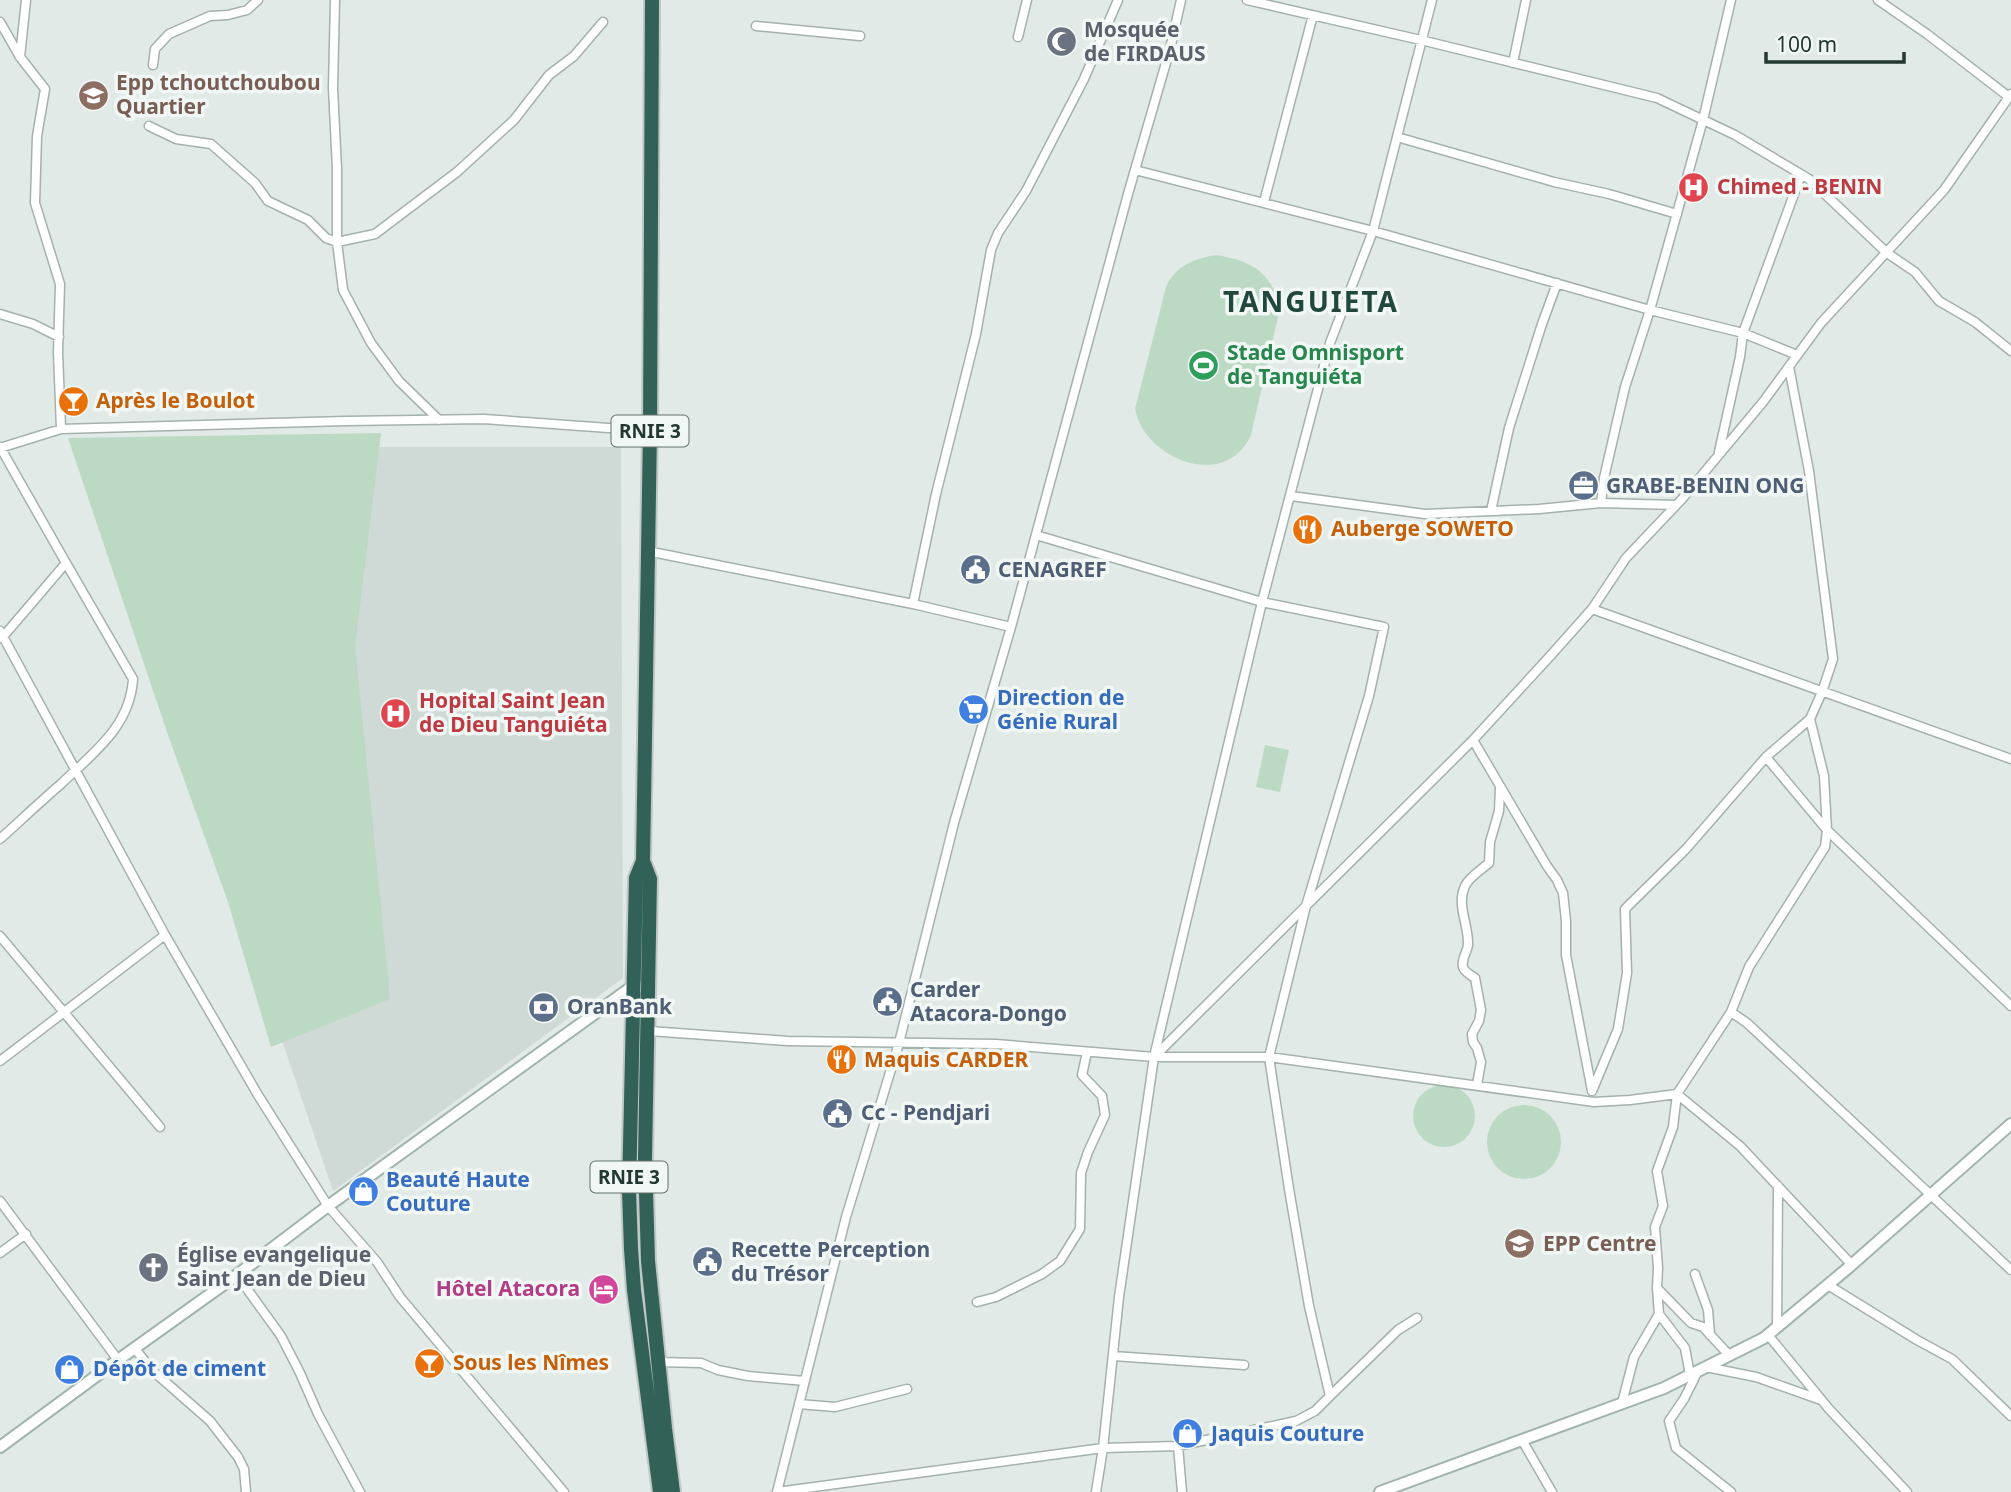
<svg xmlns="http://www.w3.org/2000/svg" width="2011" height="1492" font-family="'Noto Sans',sans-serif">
	<rect width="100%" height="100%" fill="#e1eae6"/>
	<path fill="#cfd9d5" d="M 81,447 L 621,447 L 623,978 L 333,1191 Z"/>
	<path fill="#bcd9c3" d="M 1216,255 C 1250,260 1272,272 1280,308 L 1251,435 C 1226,491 1145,460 1135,409 L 1166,287 C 1176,265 1194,259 1216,255 Z
		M 381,433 L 355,646 L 390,999 L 271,1047 L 228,902 L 167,732 L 68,438 Z
		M 1265,745 L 1289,750 L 1280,792 L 1256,787 Z
		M1413 1116a31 31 0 1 1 62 0a31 31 0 1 1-62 0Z
		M1487 1142a37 37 0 1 1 74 0a37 37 0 1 1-74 0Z"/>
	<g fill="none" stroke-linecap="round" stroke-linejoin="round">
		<defs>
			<path id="street" d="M 335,0 L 333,88 L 337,169 L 337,242 L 343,290 L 371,343 L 399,381 L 439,420
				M 1247,0 L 1425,41 L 1657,98 L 1735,135 L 1809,179 L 1887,253 L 1915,272 L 1939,301 L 1975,322 L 2011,351
				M 1878,0 L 1927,34 L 2009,97
				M 0,22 L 20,57 L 45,89 L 37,136 L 35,203 L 60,284 L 58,352 L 61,429
				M 756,26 L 860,36
				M 1018,37 L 1027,0
				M 20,57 L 26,0
				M 1513,63 L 1526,0
				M 153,65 L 155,49 L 169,34 L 210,16 L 228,15 L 247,10 L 258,0
				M 149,126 L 176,139 L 211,144 L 255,183 L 268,201 L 308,220 L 326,238 L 337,242 L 375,234 L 457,172 L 514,120 L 549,75 L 574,56 L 603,22
				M 1397,137 L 1554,182 L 1609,194 L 1677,214
				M 1135,170 L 1373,231 L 1650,310 L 1743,333 L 1797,355
				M 1264,202 L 1313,15
				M 0,314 L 33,324 L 59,337
				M 0,447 L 66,563 L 2,638
				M 0,448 L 61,429 L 346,421 L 484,419 L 650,431
				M 1719,452 L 1740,357 L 1743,333 L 1801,175
				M 1291,496 L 1425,514 L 1539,509 L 1601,503 L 1676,505
				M 1601,503 L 1604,478 L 1625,387 L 1650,310 L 1703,120 L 1731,0
				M 1491,511 L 1509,428 L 1541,327 L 1557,283
				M 647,551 L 913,604 L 1011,627
				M 913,604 L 936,494 L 976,334 L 991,250 L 998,233 L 1026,191 L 1084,79 L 1118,0
				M 1592,609 L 2011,759
				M 0,631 L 165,935 L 258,1095 L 328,1206 L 377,1262 L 400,1297 L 564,1492
				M 1810,719 L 1824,776 L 1827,830 L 2011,1006
				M 1473,740 L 1547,866 L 1557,880 L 1563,893 L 1566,921 L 1566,955 L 1592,1091
				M 0,839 C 20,821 40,802 61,784 C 93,753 130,727 133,679 L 66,563
				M 0,936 L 160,1127
				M 1731,1012 L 1747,1023 L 2011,1270
				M 649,1031 L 788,1041 L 996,1044 L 1154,1057 L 1119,1297 L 1103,1448 L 1096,1492
				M 1154,1057 L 1473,740 L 1552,654 L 1592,609 L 1626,558 L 1682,499 L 1763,402 L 1821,323 L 1944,190 L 2011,94
				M 1154,1057 L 1262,602 L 1330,343 L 1373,231 L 1432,0
				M 1154,1057 L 1269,1057 L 1594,1102 L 1630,1100 L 1677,1094 L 1731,1012 L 1749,967 L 1825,847 L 1827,830 L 1766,757
				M 0,1061 L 165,935
				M 1477,1085 L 1481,1062 L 1477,1048 L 1473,1042 L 1472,1034 L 1479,1021 L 1481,1010 L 1475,978 C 1471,975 1464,972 1463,967 C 1461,960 1467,952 1468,945 C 1469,925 1456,905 1465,886 C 1469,877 1482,869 1489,863 L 1490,842 L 1499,811 L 1500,788
				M 1592,1091 L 1618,1029 L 1627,973 L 1625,909 L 1686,849 L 1766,757 L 1810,719 L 1822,692 L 1833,659 L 1809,471 L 1789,367
				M 1677,1094 L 1740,1146 L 1852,1265
				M 0,1201 L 118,1360
				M 0,1253 L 26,1234
				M 1695,1274 L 1708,1310 L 1710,1335
				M 237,1275 L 281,1336 L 300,1373 L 318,1414 L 360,1492
				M 1828,1285 L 1917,1340 L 1952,1359 L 2011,1416
				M 1657,1288 L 1691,1323 L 1703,1327 L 1729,1355
				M 977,1302 L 996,1297 L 1042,1274 L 1060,1261 L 1080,1229 L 1081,1173 L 1088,1152 L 1105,1115 L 1102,1096 L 1082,1075 L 1087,1052
				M 1659,1314 L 1685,1348 L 1690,1375
				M 1777,1327 L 1778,1186
				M 1768,1335 L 1829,1409 L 1907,1492
				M 135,1349 L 153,1371 L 210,1421 L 238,1457 L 244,1469 L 246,1492
				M 1113,1356 L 1244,1365
				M 657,1362 L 701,1363 L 718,1370 L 748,1376 L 805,1381
				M 1706,1367 L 1756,1377 L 1821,1400
				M 1698,1371 L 1684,1399 L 1669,1421 L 1676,1448 L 1731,1492
				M 1330,1396 L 1398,1330 L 1417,1318
				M 1622,1403 L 1634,1357 L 1659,1314 L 1657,1288 L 1658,1268 L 1655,1227 L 1663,1206 L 1657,1171 L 1673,1127 L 1677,1094
				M 799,1404 L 835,1407 L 907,1389
				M 1522,1440 L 1552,1492
				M 1178,1446 L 1182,1492
				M 777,1492 L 1103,1448 L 1178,1446 L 1296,1421 L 1315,1411 L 1330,1396 L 1309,1306 L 1289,1189 L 1269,1057 L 1306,906 L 1369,696 L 1384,627 L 1262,602 L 1036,535
				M 777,1492 L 846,1217 L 899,1043 L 954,823 L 1011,627 L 1128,194 L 1170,49 L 1181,0"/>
			<path id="secondary" d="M 0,1447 L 118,1360 L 237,1275 L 328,1206 L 633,986 L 649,987
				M 1380,1492 L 1664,1388 L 1764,1338 L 1848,1268 L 2011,1124"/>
			<path id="highway" d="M 652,0 L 650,431 L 643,861 L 636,878 L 629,1191 L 631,1249 L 634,1290 L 660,1492
				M 643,861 L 650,879 L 645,1158 L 648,1261 L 665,1428 L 673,1492"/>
		</defs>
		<use href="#street" stroke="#a4b1ac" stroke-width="11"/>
		<use href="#secondary" stroke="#a1b4ad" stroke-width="14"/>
		<use href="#highway" stroke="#c1c7c6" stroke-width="18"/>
		<use href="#street" stroke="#fff" stroke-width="8"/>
		<use href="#secondary" stroke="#fff" stroke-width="10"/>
		<use href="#highway" stroke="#326157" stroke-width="14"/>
	</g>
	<defs>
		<symbol id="mosque-disc" viewBox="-11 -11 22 22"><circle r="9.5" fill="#6b7280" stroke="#f1f7f4"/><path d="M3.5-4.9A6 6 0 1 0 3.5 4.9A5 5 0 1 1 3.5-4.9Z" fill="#fff"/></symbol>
		<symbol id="school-disc" viewBox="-11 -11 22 22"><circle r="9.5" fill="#8d6e63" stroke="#f1f7f4"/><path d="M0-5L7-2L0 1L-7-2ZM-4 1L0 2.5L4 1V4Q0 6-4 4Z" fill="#fff"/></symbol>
		<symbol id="hospital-disc" viewBox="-11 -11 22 22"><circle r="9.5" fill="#e0444e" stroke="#f1f7f4"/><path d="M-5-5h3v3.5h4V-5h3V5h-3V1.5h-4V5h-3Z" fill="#fff"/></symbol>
		<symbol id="stadium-disc" viewBox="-11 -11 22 22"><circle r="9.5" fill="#2e9e5b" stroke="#f1f7f4"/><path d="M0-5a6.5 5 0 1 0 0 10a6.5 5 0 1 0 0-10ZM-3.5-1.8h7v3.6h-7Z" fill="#fff"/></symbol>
		<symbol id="bar-disc" viewBox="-11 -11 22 22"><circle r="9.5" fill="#e8710a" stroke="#f1f7f4"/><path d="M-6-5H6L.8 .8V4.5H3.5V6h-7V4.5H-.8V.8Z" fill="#fff"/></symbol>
		<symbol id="office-disc" viewBox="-11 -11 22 22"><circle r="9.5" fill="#5c6f8a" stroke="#f1f7f4"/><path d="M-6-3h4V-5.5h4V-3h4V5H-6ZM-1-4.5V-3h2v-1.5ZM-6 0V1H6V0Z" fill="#fff"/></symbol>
		<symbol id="restaurant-disc" viewBox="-11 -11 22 22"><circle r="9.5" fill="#e8710a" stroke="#f1f7f4"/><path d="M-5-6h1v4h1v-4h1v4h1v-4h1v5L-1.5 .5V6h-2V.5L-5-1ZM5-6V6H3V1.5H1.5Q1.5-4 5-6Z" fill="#fff"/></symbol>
		<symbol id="civic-disc" viewBox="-11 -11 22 22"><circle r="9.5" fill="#5c6f8a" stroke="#f1f7f4"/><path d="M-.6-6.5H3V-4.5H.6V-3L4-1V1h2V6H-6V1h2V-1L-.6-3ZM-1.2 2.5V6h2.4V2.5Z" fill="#fff"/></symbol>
		<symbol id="supermarket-disc" viewBox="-11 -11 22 22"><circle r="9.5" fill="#3f7fe0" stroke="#f1f7f4"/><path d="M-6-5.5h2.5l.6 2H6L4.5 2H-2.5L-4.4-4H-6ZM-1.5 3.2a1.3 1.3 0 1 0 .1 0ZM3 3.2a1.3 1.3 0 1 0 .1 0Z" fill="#fff"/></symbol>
		<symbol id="bank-disc" viewBox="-11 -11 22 22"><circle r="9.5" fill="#5c6f8a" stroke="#f1f7f4"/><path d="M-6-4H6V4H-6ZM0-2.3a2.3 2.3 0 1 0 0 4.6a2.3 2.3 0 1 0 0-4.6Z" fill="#fff"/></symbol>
		<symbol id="shop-disc" viewBox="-11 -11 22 22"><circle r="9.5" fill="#3f7fe0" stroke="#f1f7f4"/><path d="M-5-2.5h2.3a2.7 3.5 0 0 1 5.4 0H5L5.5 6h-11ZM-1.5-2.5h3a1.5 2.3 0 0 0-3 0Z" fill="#fff"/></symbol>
		<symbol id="church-disc" viewBox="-11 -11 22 22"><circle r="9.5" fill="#6b7280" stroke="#f1f7f4"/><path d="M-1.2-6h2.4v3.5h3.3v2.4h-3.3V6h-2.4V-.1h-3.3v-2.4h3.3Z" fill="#fff"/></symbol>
		<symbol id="hotel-disc" viewBox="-11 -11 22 22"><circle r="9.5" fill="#d1479c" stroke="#f1f7f4"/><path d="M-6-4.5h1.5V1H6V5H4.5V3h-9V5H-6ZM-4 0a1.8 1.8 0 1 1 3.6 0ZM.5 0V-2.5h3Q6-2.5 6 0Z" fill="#fff"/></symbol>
	</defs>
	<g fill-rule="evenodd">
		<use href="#mosque-disc" x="1044" y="24" width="35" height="35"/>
		<use href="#school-disc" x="76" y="78" width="35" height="35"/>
		<use href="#hospital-disc" x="1676" y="170" width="35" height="35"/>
		<use href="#stadium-disc" x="1186" y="348" width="35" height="35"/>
		<use href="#bar-disc" x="56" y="384" width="35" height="35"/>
		<use href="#office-disc" x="1566" y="468" width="35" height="35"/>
		<use href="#restaurant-disc" x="1290" y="512" width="35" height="35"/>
		<use href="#civic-disc" x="958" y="552" width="35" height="35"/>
		<use href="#supermarket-disc" x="956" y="692" width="35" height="35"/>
		<use href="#hospital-disc" x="378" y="696" width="35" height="35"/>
		<use href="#civic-disc" x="870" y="984" width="35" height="35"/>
		<use href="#bank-disc" x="526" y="990" width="35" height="35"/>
		<use href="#restaurant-disc" x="824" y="1042" width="35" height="35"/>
		<use href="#civic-disc" x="820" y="1096" width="35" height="35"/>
		<use href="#shop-disc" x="346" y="1174" width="35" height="35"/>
		<use href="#school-disc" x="1502" y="1226" width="35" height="35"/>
		<use href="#civic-disc" x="690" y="1244" width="35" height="35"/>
		<use href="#church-disc" x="136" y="1250" width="35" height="35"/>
		<use href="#hotel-disc" x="586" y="1272" width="35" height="35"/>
		<use href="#bar-disc" x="412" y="1346" width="35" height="35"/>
		<use href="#shop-disc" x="52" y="1352" width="35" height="35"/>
		<use href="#shop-disc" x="1170" y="1416" width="35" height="35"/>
	</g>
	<g text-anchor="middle" stroke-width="7" stroke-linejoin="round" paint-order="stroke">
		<g fill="#f1f7f4" stroke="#61716c" stroke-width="2">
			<rect x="611.5" y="415.5" width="77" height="31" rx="5"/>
			<rect x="590.5" y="1161.5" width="77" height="31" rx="5"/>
		</g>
		<g font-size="19" font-weight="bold" fill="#233832">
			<text x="650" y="438">RNIE 3</text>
			<text x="629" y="1184">RNIE 3</text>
		</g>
		<g font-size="21" font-weight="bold" fill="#5b616d" stroke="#f1f7f4" text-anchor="start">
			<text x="1084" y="37">Mosquée<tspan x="1084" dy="24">de FIRDAUS</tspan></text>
			<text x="177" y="1262">Église evangelique<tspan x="177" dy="24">Saint Jean de Dieu</tspan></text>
		</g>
		<g font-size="21" font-weight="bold" fill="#785e54" stroke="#f1f7f4" text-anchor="start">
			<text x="116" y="90">Epp tchoutchoubou<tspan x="116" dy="24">Quartier</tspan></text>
			<text x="1543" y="1251">EPP Centre</text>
		</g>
		<g font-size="21" font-weight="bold" fill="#be3a42" stroke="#f1f7f4" text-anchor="start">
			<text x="1717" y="194">Chimed - BENIN</text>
			<text x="419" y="708">Hopital Saint Jean<tspan x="419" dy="24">de Dieu Tanguiéta</tspan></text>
		</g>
		<g font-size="21" font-weight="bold" fill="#27864d" stroke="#f1f7f4" text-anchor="start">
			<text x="1227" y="360">Stade Omnisport<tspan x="1227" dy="24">de Tanguiéta</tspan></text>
		</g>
		<g font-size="21" font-weight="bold" fill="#c56008" stroke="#f1f7f4" text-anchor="start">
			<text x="96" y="408">Après le Boulot</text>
			<text x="1331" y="536">Auberge SOWETO</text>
			<text x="864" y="1067">Maquis CARDER</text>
			<text x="453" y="1370">Sous les Nîmes</text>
		</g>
		<g font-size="21" font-weight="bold" fill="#4e5e75" stroke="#f1f7f4" text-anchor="start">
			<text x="1606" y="493">GRABE-BENIN ONG</text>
			<text x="998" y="577">CENAGREF</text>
			<text x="910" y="997">Carder<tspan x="910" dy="24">Atacora-Dongo</tspan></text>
			<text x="567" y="1014">OranBank</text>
			<text x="861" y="1120">Cc - Pendjari</text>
			<text x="731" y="1257">Recette Perception<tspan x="731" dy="24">du Trésor</tspan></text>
		</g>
		<g font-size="21" font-weight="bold" fill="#366cbe" stroke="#f1f7f4" text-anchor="start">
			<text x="997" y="705">Direction de<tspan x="997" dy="24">Génie Rural</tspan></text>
			<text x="386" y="1187">Beauté Haute<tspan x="386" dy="24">Couture</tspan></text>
			<text x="93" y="1376">Dépôt de ciment</text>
			<text x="1211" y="1441">Jaquis Couture</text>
		</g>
		<g font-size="21" font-weight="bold" fill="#b23c85" stroke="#f1f7f4" text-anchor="end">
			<text x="580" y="1296">Hôtel Atacora</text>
		</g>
		<g font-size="28" font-weight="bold" letter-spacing="2" fill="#22483e" stroke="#f1f7f4">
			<text x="1311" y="312">TANGUIETA</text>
		</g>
	</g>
	<path d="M1766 52v10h138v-10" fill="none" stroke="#233832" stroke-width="3.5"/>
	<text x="1776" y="52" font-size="21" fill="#233832" stroke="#f1f7f4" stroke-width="5" paint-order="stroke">100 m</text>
</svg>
